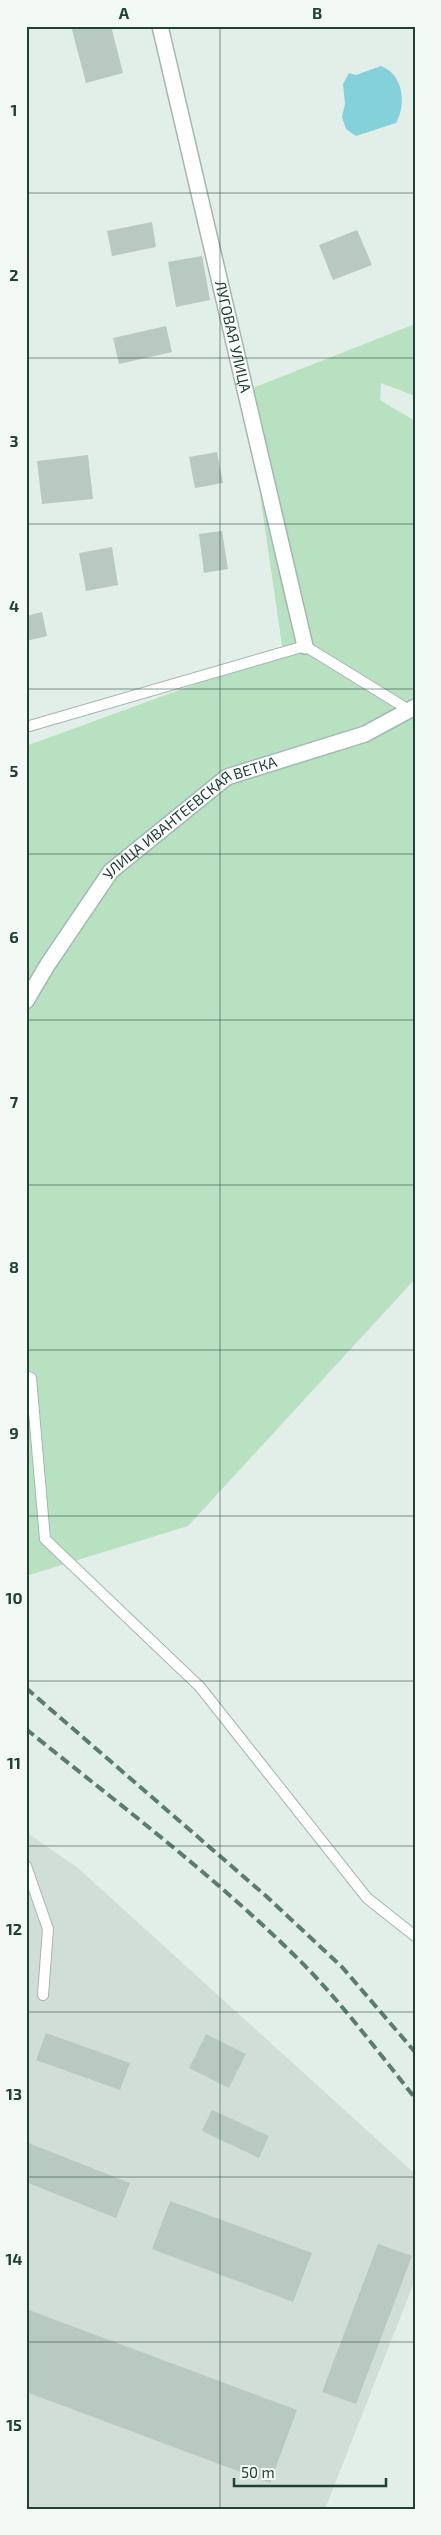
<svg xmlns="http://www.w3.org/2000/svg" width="441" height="2535" font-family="'Exo 2',sans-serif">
	<rect width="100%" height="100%" fill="#e2eee8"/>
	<path fill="#d0ded7" d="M 26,1832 L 78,1868 L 415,2174 L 415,2280 L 325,2509 L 26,2509 Z"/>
	<path fill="#b8e1c1" d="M 415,324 L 415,396 L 381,383 L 380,400 L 415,421 L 415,1279 L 188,1526 L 26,1576 L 26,746 L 283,652 L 245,391 Z"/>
	<path fill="#84d1d9" d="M 381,66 C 403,74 407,104 396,123 L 356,136 L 346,129 L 342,117 L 345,104 L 343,84 L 349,73 L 356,75 Z"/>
	<path fill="#b7c9c1" d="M 71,26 L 111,26 L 123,73 L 86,83 Z
		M 152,222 L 156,247 L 112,256 L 107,231 Z
		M 357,230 L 372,265 L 333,280 L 319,245 Z
		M 202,256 L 210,300 L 176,307 L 168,262 Z
		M 166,326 L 172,352 L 119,364 L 113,338 Z
		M 217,452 L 223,483 L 195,488 L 189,457 Z
		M 88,455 L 93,499 L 42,504 L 37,461 Z
		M 222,531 L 228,569 L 204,573 L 199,534 Z
		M 112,547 L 118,585 L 86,591 L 79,553 Z
		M 42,612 L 47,636 L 26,641 L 26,616 Z
		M 46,2033 L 130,2063 L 120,2090 L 36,2060 Z
		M 206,2034 L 246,2054 L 229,2088 L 189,2068 Z
		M 212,2110 L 269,2136 L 259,2158 L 202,2131 Z
		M 26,2142 L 130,2183 L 116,2218 L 26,2182 Z
		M 170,2201 L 312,2253 L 293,2302 L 152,2249 Z
		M 378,2244 L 412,2256 L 356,2404 L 322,2392 Z
		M 26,2309 L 297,2410 L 270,2483 L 26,2392 Z"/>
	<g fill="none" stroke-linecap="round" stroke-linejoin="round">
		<defs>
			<path id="service" d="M 26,727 L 305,646 L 409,710
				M 26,1376 L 31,1378 L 45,1539 L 200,1687 L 367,1898 L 415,1936
				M 26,1866 L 48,1929 L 43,1995"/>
			<g id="minor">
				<path id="s1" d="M 160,26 L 305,646"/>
			</g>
			<g id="secondary">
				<path id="s2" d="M 26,1001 L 48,964 L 111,871 L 227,777 L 365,734 L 415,707"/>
			</g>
		</defs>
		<use href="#service" stroke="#a4b7af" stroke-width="12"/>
		<use href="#minor" stroke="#a4b7af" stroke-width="18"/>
		<use href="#secondary" stroke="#9fbbb0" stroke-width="18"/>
		<use href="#service" stroke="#fff" stroke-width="10"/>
		<use href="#minor" stroke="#fff" stroke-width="15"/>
		<use href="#secondary" stroke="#fff" stroke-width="15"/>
		<path stroke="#5a7d71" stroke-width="4" stroke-dasharray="10 5" stroke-linecap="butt" d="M 26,1688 L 266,1896 L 342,1967 L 415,2052
			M 26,1729 C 115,1801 208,1871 290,1951 C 336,1995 375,2048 415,2098"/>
	</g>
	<path fill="none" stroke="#204136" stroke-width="1" stroke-opacity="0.55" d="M 220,26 L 220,2509M 26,193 L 415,193M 26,358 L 415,358M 26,524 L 415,524M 26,689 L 415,689M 26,854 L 415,854M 26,1020 L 415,1020M 26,1185 L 415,1185M 26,1350 L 415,1350M 26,1516 L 415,1516M 26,1681 L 415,1681M 26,1846 L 415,1846M 26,2012 L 415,2012M 26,2177 L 415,2177M 26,2342 L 415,2342"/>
	<g text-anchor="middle" stroke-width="4.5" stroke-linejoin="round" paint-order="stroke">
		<g font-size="15" fill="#204136" stroke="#f3faf6">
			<text dy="5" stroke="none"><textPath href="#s1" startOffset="319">ЛУГОВАЯ УЛИЦА</textPath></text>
			<text dy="5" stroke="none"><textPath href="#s2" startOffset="252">УЛИЦА ИВАНТЕЕВСКАЯ ВЕТКА</textPath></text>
		</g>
	</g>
	<rect width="441" height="2535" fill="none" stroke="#f3faf6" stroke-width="55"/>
	<path d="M234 2478v8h152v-8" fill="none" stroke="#204136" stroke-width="2.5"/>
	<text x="241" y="2478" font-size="15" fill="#204136" stroke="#f3faf6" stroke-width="4" paint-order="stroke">50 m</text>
	<rect x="28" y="28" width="386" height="2480" fill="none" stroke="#204136" stroke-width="2"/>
	<g font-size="16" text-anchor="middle" font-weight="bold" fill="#204136">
		<text x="124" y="19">A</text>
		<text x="317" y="19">B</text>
		<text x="14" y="116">1</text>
		<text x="14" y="281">2</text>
		<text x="14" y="447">3</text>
		<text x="14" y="612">4</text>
		<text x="14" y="777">5</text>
		<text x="14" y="943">6</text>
		<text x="14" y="1108">7</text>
		<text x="14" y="1273">8</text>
		<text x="14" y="1439">9</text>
		<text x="14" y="1604">10</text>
		<text x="14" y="1769">11</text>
		<text x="14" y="1935">12</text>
		<text x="14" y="2100">13</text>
		<text x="14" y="2265">14</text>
		<text x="14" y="2431">15</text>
	</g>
</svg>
